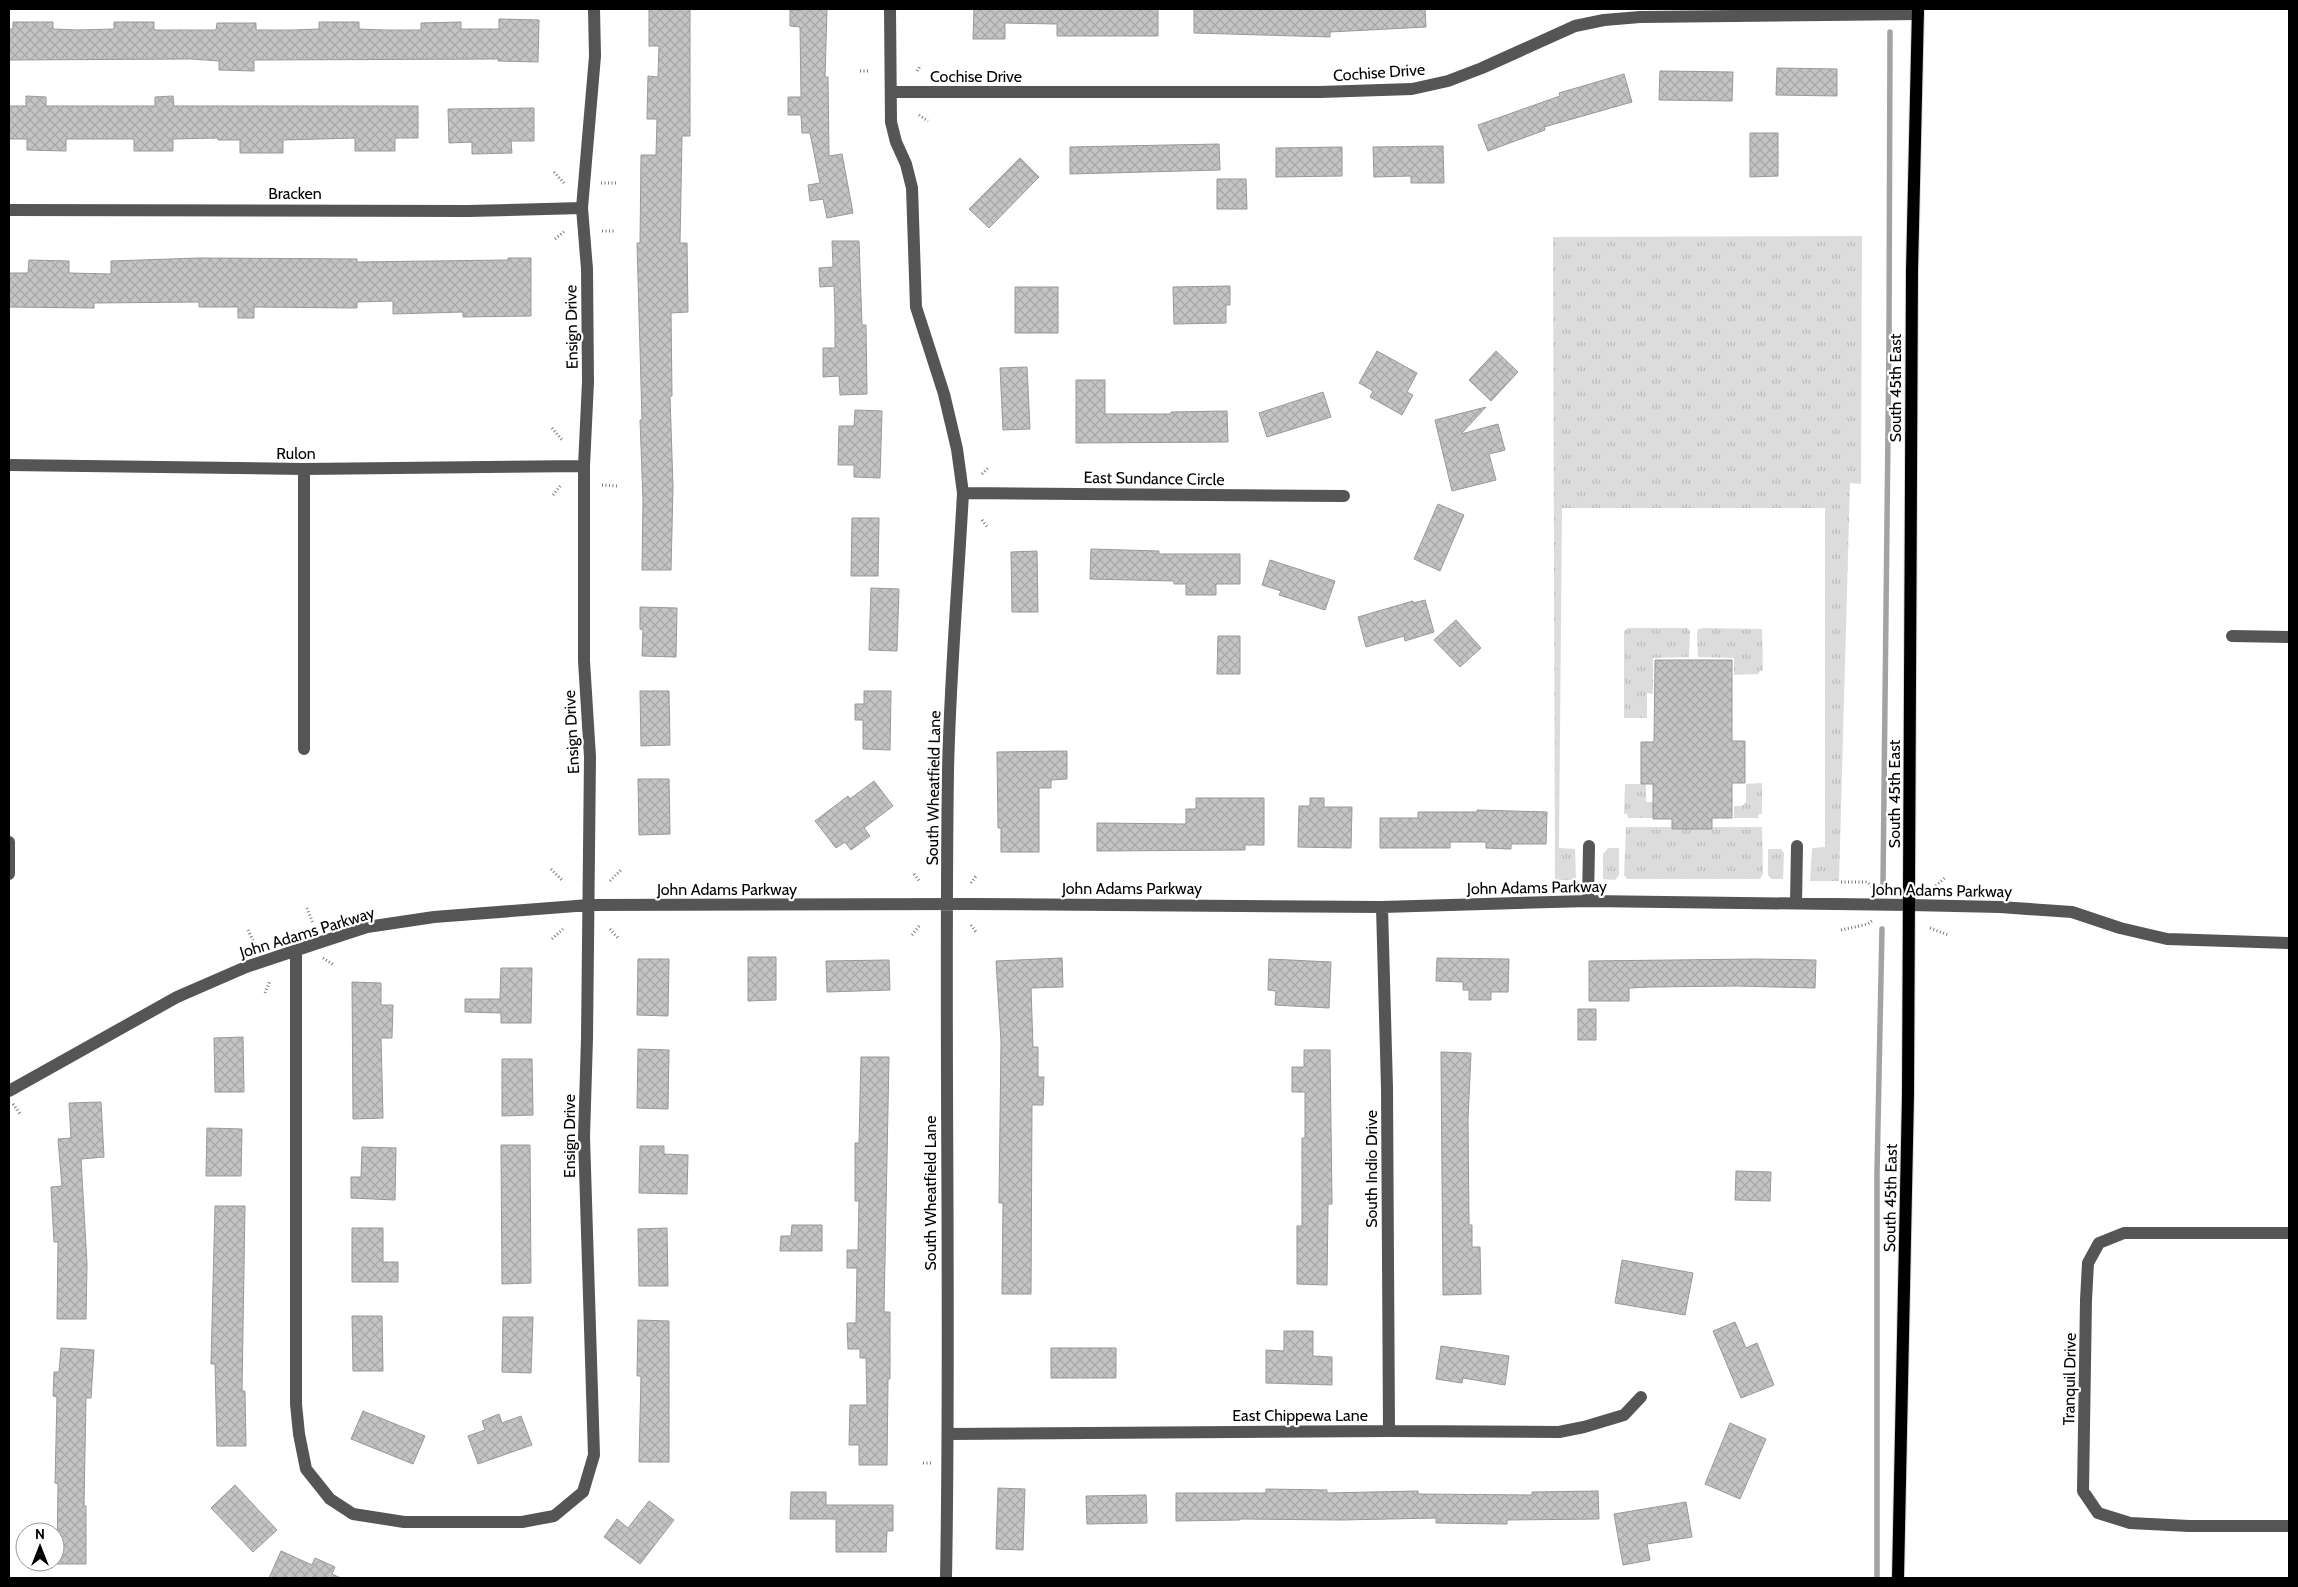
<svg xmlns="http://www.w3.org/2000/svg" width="2298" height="1587" font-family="Cabin,sans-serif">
	<defs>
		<pattern id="grass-tufts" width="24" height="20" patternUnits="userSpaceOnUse" patternTransform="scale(1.25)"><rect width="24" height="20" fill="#dcdcdc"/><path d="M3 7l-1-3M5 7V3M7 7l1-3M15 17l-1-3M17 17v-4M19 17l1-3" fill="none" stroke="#bbb"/></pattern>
		<pattern id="building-cross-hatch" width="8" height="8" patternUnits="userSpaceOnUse" patternTransform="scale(1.25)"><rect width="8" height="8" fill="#c4c4c4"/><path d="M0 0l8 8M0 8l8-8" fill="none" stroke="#a7a7a7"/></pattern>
	</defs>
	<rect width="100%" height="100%" fill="#fff"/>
	<path fill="url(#grass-tufts)" d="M 1862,236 L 1861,484 L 1850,483 L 1839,881 L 1810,881 L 1812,848 L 1825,847 L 1825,508 L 1562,508 L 1559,848 L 1575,849 L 1576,880 L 1555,880 L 1553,237 Z
		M 1628,628 L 1687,628 L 1690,631 L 1689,657 L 1653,658 L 1653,694 L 1647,693 L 1647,718 L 1624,718 L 1624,631 Z
		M 1703,628 L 1762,629 L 1763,670 L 1760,671 L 1758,674 L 1734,675 L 1734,658 L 1698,657 L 1697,633 L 1698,629 Z
		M 1762,783 L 1762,814 L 1759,814 L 1758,818 L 1734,818 L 1734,806 L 1742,806 L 1746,802 L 1746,784 Z
		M 1625,784 L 1646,784 L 1646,802 L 1653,802 L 1653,818 L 1628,818 L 1627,814 L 1624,814 Z
		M 1626,827 L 1762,827 L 1763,874 L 1760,879 L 1627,879 L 1624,875 Z
		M 1608,848 L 1619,848 L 1619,875 L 1615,880 L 1603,879 L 1603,854 Z
		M 1768,849 L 1781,849 L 1784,853 L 1783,879 L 1771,879 L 1768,875 Z"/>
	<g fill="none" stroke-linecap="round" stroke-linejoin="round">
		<path stroke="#a3a3a3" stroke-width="5.5" d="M 1883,884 L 1889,340 L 1890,32
			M 1877,1578 L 1877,1173 L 1882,929"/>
	</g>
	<path fill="url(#building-cross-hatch)" stroke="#999" d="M 649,9 L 690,9 L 690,136 L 682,136 L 680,243 L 687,243 L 688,312 L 671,313 L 672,396 L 670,396 L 673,487 L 671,570 L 642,570 L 643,500 L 640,420 L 642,420 L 637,243 L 640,243 L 641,155 L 656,155 L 657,119 L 647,119 L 648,76 L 658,77 L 659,46 L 649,46 Z
		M 827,9 L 825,77 L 828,77 L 829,156 L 842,154 L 853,213 L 827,218 L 823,199 L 810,201 L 808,185 L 820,183 L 810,133 L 802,133 L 801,115 L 788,115 L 788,97 L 801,97 L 800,27 L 790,26 L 790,10 Z
		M 974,9 L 1158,9 L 1158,36 L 1057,36 L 1057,24 L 1005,23 L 1005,39 L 973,39 Z
		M 1194,9 L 1425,9 L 1426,27 L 1330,32 L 1330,37 L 1194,33 Z
		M 499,19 L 539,20 L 538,62 L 498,61 L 499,59 L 254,60 L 254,71 L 219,70 L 219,61 L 192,59 L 9,60 L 9,29 L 13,29 L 13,22 L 53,22 L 53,29 L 78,30 L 114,29 L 114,22 L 154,22 L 154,30 L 216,30 L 217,23 L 256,23 L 256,30 L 294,30 L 319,29 L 319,22 L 359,22 L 359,29 L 384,30 L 421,30 L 421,23 L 461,22 L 461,29 L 499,29 Z
		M 1777,68 L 1837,69 L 1837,96 L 1776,95 Z
		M 1660,71 L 1733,72 L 1732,101 L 1659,100 Z
		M 1624,74 L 1632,102 L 1544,127 L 1545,130 L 1488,151 L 1478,125 L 1560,96 L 1559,93 Z
		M 26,96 L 46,97 L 46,106 L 155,106 L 155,97 L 173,96 L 174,106 L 418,106 L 418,138 L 395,138 L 395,151 L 355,151 L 355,138 L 283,140 L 283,153 L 240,153 L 240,140 L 218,140 L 218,138 L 173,139 L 173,151 L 134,151 L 134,139 L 66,139 L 66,151 L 27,150 L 27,139 L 9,139 L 9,106 L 26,106 Z
		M 534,108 L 534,141 L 511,141 L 512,153 L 472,154 L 472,142 L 449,143 L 448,109 Z
		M 1750,133 L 1778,133 L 1778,176 L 1750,177 Z
		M 1219,144 L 1220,170 L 1070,174 L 1070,147 Z
		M 1443,146 L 1444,183 L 1411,183 L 1411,176 L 1374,177 L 1373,147 Z
		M 1342,147 L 1342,176 L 1276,177 L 1276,148 Z
		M 1020,158 L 1039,177 L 989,228 L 969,209 Z
		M 1217,179 L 1246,179 L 1247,209 L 1217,209 Z
		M 832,241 L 859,241 L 862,325 L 866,325 L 867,394 L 840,395 L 839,376 L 823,377 L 823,348 L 835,348 L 835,315 L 834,286 L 820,287 L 819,268 L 833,267 Z
		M 199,258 L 357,259 L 357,262 L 508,260 L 508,258 L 531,258 L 531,316 L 463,317 L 463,312 L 393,314 L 393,301 L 357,302 L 357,308 L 254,307 L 254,318 L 238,318 L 238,307 L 199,307 L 199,302 L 94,303 L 94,308 L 9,307 L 9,273 L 28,273 L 29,260 L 69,261 L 69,273 L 111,274 L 111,261 Z
		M 1230,286 L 1230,305 L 1226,305 L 1226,323 L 1174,324 L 1173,287 Z
		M 1015,287 L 1058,287 L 1058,333 L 1015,333 Z
		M 1377,351 L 1417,373 L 1407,392 L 1413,395 L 1402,415 L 1370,397 L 1373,391 L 1359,383 Z
		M 1496,351 L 1518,372 L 1491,401 L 1469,380 Z
		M 1027,367 L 1030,429 L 1003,430 L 1000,368 Z
		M 1076,380 L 1105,380 L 1105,414 L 1171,414 L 1171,412 L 1227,411 L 1228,442 L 1076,443 Z
		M 1323,392 L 1331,417 L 1267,437 L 1259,413 Z
		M 1486,407 L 1461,434 L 1498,424 L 1505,450 L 1489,454 L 1496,480 L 1452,491 L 1435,420 Z
		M 855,410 L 882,411 L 880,478 L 854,477 L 854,465 L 838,465 L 839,426 L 854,426 Z
		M 1438,504 L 1464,515 L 1440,571 L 1414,559 Z
		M 852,518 L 879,518 L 878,576 L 851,576 Z
		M 1091,549 L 1159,551 L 1159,554 L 1240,554 L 1240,584 L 1216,584 L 1216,595 L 1186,595 L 1186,584 L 1174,584 L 1174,581 L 1090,579 Z
		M 1037,551 L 1038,612 L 1012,612 L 1011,552 Z
		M 1270,560 L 1335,581 L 1325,610 L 1279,595 L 1281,591 L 1262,585 Z
		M 871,588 L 899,589 L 897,651 L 869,650 Z
		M 1425,600 L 1434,632 L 1405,641 L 1404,636 L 1366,647 L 1358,617 L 1413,601 L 1413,603 Z
		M 640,607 L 677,608 L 676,657 L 642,656 L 643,630 L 640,629 Z
		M 1456,620 L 1481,648 L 1460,667 L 1434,640 Z
		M 1218,636 L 1240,636 L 1240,674 L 1217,674 Z
		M 1655,660 L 1732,660 L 1732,741 L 1745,741 L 1745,783 L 1732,783 L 1732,818 L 1712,818 L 1712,829 L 1672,829 L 1672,819 L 1653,819 L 1653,784 L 1641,784 L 1641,742 L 1654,742 Z
		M 640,691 L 669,691 L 670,745 L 641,746 Z
		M 864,691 L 891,691 L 890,750 L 863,749 L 863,720 L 855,720 L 855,704 L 864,704 Z
		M 1067,751 L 1067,779 L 1051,780 L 1051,788 L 1039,788 L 1039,852 L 1001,852 L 1001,828 L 998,828 L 997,752 Z
		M 638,779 L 669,779 L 670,834 L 639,835 Z
		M 874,781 L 893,806 L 864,828 L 870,836 L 851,850 L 845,842 L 836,848 L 815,821 L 848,796 L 850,799 Z
		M 1196,798 L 1264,798 L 1264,845 L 1245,845 L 1245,850 L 1097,851 L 1097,823 L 1186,824 L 1186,809 L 1196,809 Z
		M 1310,798 L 1324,798 L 1324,807 L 1352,807 L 1351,848 L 1298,847 L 1299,806 L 1310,806 Z
		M 1477,810 L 1547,812 L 1546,844 L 1511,844 L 1511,849 L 1486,848 L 1486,842 L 1450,842 L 1450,848 L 1380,848 L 1380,818 L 1418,818 L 1418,812 L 1477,812 Z
		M 748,957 L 776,957 L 776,1000 L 748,1001 Z
		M 1062,958 L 1063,987 L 1031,988 L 1033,1047 L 1038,1047 L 1038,1077 L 1044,1077 L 1043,1105 L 1032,1105 L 1031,1294 L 1002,1294 L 1003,1203 L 999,1203 L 1001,1042 L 996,961 Z
		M 1437,958 L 1509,959 L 1508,992 L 1491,992 L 1491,1000 L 1469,1000 L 1469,990 L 1463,990 L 1463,982 L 1436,981 Z
		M 638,959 L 669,959 L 668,1016 L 637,1015 Z
		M 1269,959 L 1331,962 L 1329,1008 L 1275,1005 L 1276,991 L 1268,990 Z
		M 1756,959 L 1816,960 L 1815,988 L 1737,986 L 1650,987 L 1629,988 L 1629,1001 L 1589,1001 L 1589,961 Z
		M 889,960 L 890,990 L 827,992 L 826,961 Z
		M 501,968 L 532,968 L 531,1023 L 501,1023 L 501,1013 L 465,1012 L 465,999 L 500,999 Z
		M 352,982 L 381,983 L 381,1005 L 393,1005 L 392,1038 L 381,1038 L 383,1118 L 353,1119 Z
		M 1578,1009 L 1596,1009 L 1596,1040 L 1578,1040 Z
		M 243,1037 L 244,1092 L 215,1092 L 214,1038 Z
		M 638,1049 L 669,1050 L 668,1109 L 637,1108 Z
		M 1304,1050 L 1330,1050 L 1332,1204 L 1328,1204 L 1327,1285 L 1297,1284 L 1297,1226 L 1302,1226 L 1302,1138 L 1305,1138 L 1305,1092 L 1292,1092 L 1292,1067 L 1304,1067 Z
		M 1441,1052 L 1471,1053 L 1468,1119 L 1469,1225 L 1472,1225 L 1472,1247 L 1480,1247 L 1481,1294 L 1443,1295 Z
		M 861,1057 L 889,1057 L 884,1312 L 890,1312 L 890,1379 L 888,1379 L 887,1465 L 859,1465 L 859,1445 L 849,1445 L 850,1405 L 867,1405 L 866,1358 L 860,1358 L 860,1349 L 848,1349 L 847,1323 L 856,1323 L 857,1268 L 847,1268 L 847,1250 L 858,1250 L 859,1201 L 855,1201 L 855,1143 L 859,1143 Z
		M 502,1059 L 532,1059 L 533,1115 L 502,1116 Z
		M 101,1102 L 104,1157 L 81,1159 L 87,1264 L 86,1319 L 57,1319 L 58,1242 L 54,1242 L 51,1187 L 62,1186 L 58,1139 L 71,1138 L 69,1103 Z
		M 207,1128 L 242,1129 L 241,1176 L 206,1176 Z
		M 501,1145 L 530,1145 L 531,1283 L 502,1284 Z
		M 640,1146 L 664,1146 L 664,1154 L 688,1155 L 687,1194 L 639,1193 Z
		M 362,1147 L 396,1148 L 395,1200 L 351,1198 L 351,1177 L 361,1177 Z
		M 1736,1171 L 1771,1172 L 1770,1201 L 1735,1200 Z
		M 215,1206 L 245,1206 L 242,1391 L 245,1391 L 246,1446 L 217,1446 L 215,1364 L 211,1364 Z
		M 792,1225 L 822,1225 L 822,1251 L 780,1251 L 781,1236 L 791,1236 Z
		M 352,1228 L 383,1228 L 383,1262 L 398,1262 L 398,1282 L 352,1282 Z
		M 667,1228 L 668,1286 L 639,1286 L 638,1229 Z
		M 1622,1260 L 1693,1273 L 1685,1315 L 1615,1303 Z
		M 352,1316 L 382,1316 L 383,1371 L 353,1371 Z
		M 503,1317 L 533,1317 L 531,1373 L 502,1372 Z
		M 638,1320 L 669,1321 L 669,1462 L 639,1462 L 641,1376 L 637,1376 Z
		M 1735,1322 L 1746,1348 L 1757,1343 L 1774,1385 L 1741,1398 L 1713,1331 Z
		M 1284,1331 L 1313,1331 L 1313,1356 L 1332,1357 L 1332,1385 L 1266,1383 L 1266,1350 L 1284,1351 Z
		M 1441,1346 L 1509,1356 L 1505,1385 L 1463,1378 L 1462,1383 L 1436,1379 Z
		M 61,1348 L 94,1350 L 91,1398 L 86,1398 L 84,1506 L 86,1506 L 86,1564 L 57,1564 L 58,1484 L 55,1483 L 57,1397 L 53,1396 L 54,1372 L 59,1372 Z
		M 1051,1348 L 1116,1348 L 1116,1378 L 1051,1378 Z
		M 363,1411 L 425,1436 L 413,1464 L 351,1439 Z
		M 499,1414 L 502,1423 L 521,1416 L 532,1445 L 478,1464 L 468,1436 L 485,1430 L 482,1421 Z
		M 1730,1423 L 1766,1439 L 1740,1499 L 1705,1484 Z
		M 235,1485 L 277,1530 L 253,1552 L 211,1508 Z
		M 998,1488 L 1025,1489 L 1023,1550 L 996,1549 Z
		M 1266,1489 L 1327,1490 L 1327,1493 L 1418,1491 L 1418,1494 L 1532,1495 L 1532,1492 L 1598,1491 L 1599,1519 L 1507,1520 L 1507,1524 L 1436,1523 L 1436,1518 L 1342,1520 L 1240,1519 L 1240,1520 L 1176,1521 L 1176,1493 L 1266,1493 Z
		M 791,1492 L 826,1492 L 826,1505 L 893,1505 L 893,1531 L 887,1531 L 886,1552 L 836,1552 L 836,1519 L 790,1519 Z
		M 1146,1495 L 1147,1523 L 1087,1524 L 1086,1496 Z
		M 649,1501 L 674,1520 L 640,1564 L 604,1537 L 617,1519 L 628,1528 Z
		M 1686,1502 L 1692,1537 L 1647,1544 L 1650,1560 L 1623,1565 L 1614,1514 Z
		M 281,1551 L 312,1565 L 315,1558 L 335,1567 L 332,1574 L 341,1578 L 269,1578 Z"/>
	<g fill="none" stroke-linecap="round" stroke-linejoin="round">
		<defs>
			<path id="major" d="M 1898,1578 L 1908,1095 L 1912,271 L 1918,9"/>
		</defs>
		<use href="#major" stroke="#dbdbdb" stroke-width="14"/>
		<path stroke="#777" stroke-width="3" stroke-dasharray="1 2.5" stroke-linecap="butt" d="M 860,71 L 870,71
			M 917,71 L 921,65
			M 919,115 L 928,121
			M 554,172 L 564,183
			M 601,183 L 617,183
			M 602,231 L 615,231
			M 555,239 L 565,231
			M 552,428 L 562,440
			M 982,474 L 988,468
			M 602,485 L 617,486
			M 553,495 L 561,485
			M 982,520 L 988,528
			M 551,869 L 563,881
			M 914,874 L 920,882
			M 610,881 L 621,870
			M 1841,882 L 1867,882 L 1875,889
			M 971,883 L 976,876
			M 1933,888 L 1946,877
			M 307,908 L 313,923
			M 971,925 L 976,932
			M 1930,928 L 1948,935
			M 610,929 L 618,938
			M 248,930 L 254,943
			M 1841,930 L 1868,924 L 1873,920
			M 912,935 L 920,925
			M 552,939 L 563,929
			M 323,958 L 334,965
			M 265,993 L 270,981
			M 13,1104 L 21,1115
			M 923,1463 L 933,1463"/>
		<path stroke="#555" stroke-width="12" d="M 890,9 L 891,122 L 896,142 L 906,164 L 912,188 L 916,307 L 944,394 L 957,449 L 963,493 C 958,585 950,678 948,771 C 944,1040 951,1309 946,1578
			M 891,92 L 1320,92 L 1412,89 L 1448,81 L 1482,68 L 1575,26 L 1604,20 L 1640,17 L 1918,14
			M 9,210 L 468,211 L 582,208
			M 9,465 L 304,469 L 584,466
			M 304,469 L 304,749
			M 963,493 L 1344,496
			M 2232,636 L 2289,637
			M 9,842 L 9,874
			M 1588,901 L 1589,846
			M 1796,903 L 1797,846
			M 1382,907 L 1387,1088 L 1389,1431
			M 296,950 L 296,1404 L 299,1434 L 306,1469 L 330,1499 L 353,1514 L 404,1522 L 522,1522 L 554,1516 L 583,1492 L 594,1455 L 584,1137 L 587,1038 L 590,757 L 584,661 L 584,466 L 588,382 L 587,269 L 582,208 L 595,56 L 594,9
			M 9,1091 L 177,997 L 246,967 L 318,943 L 367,927 L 434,917 L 589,905 L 971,904 L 1382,907 L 1588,901 L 1910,905 L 2000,907 L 2072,912 L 2120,928 L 2167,939 L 2289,943
			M 2289,1233 L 2124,1233 L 2099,1243 L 2088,1263 L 2086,1300 L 2083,1491 L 2098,1513 L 2130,1523 L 2189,1526 L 2289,1526
			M 949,1434 L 1389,1431 L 1559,1432 L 1584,1427 L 1624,1415 L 1641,1397"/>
		<use href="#major" stroke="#000" stroke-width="12"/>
	</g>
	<g text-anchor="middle" stroke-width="4.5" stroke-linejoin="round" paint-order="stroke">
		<g font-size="16" fill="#000" stroke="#fff">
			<text transform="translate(1379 72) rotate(-4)" y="6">Cochise Drive</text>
			<text x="976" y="82">Cochise Drive</text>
			<text x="295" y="199">Bracken</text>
			<text transform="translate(571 327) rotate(-91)" y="6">Ensign Drive</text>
			<text transform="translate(1895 388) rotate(-90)" y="6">South 45th East</text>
			<text x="296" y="459">Rulon</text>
			<text transform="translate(1154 478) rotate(1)" y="6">East Sundance Circle</text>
			<text transform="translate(571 732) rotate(-93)" y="6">Ensign Drive</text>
			<text transform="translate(933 788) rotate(-89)" y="6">South Wheatfield Lane</text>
			<text transform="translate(1894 794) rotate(-90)" y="6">South 45th East</text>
			<text transform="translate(1537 887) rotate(-1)" y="6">John Adams Parkway</text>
			<text x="1132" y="894">John Adams Parkway</text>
			<text x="727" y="895">John Adams Parkway</text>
			<text transform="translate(1942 890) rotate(1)" y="6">John Adams Parkway</text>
			<text transform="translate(307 932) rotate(-17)" y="6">John Adams Parkway</text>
			<text transform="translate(569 1136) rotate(-90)" y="6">Ensign Drive</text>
			<text transform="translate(1371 1169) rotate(-90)" y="6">South Indio Drive</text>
			<text transform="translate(930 1193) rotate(-90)" y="6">South Wheatfield Lane</text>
			<text transform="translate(1890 1198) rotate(-89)" y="6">South 45th East</text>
			<text transform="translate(2069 1379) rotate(-89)" y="6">Tranquil Drive</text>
			<text x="1300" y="1421">East Chippewa Lane</text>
		</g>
	</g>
	<rect width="2298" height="1587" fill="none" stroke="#000000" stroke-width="20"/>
	<g transform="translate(40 1547)"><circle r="24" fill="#ffffff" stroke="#999999"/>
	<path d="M0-4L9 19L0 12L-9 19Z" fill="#000000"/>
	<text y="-8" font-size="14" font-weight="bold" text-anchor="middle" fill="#000000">N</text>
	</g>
</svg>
